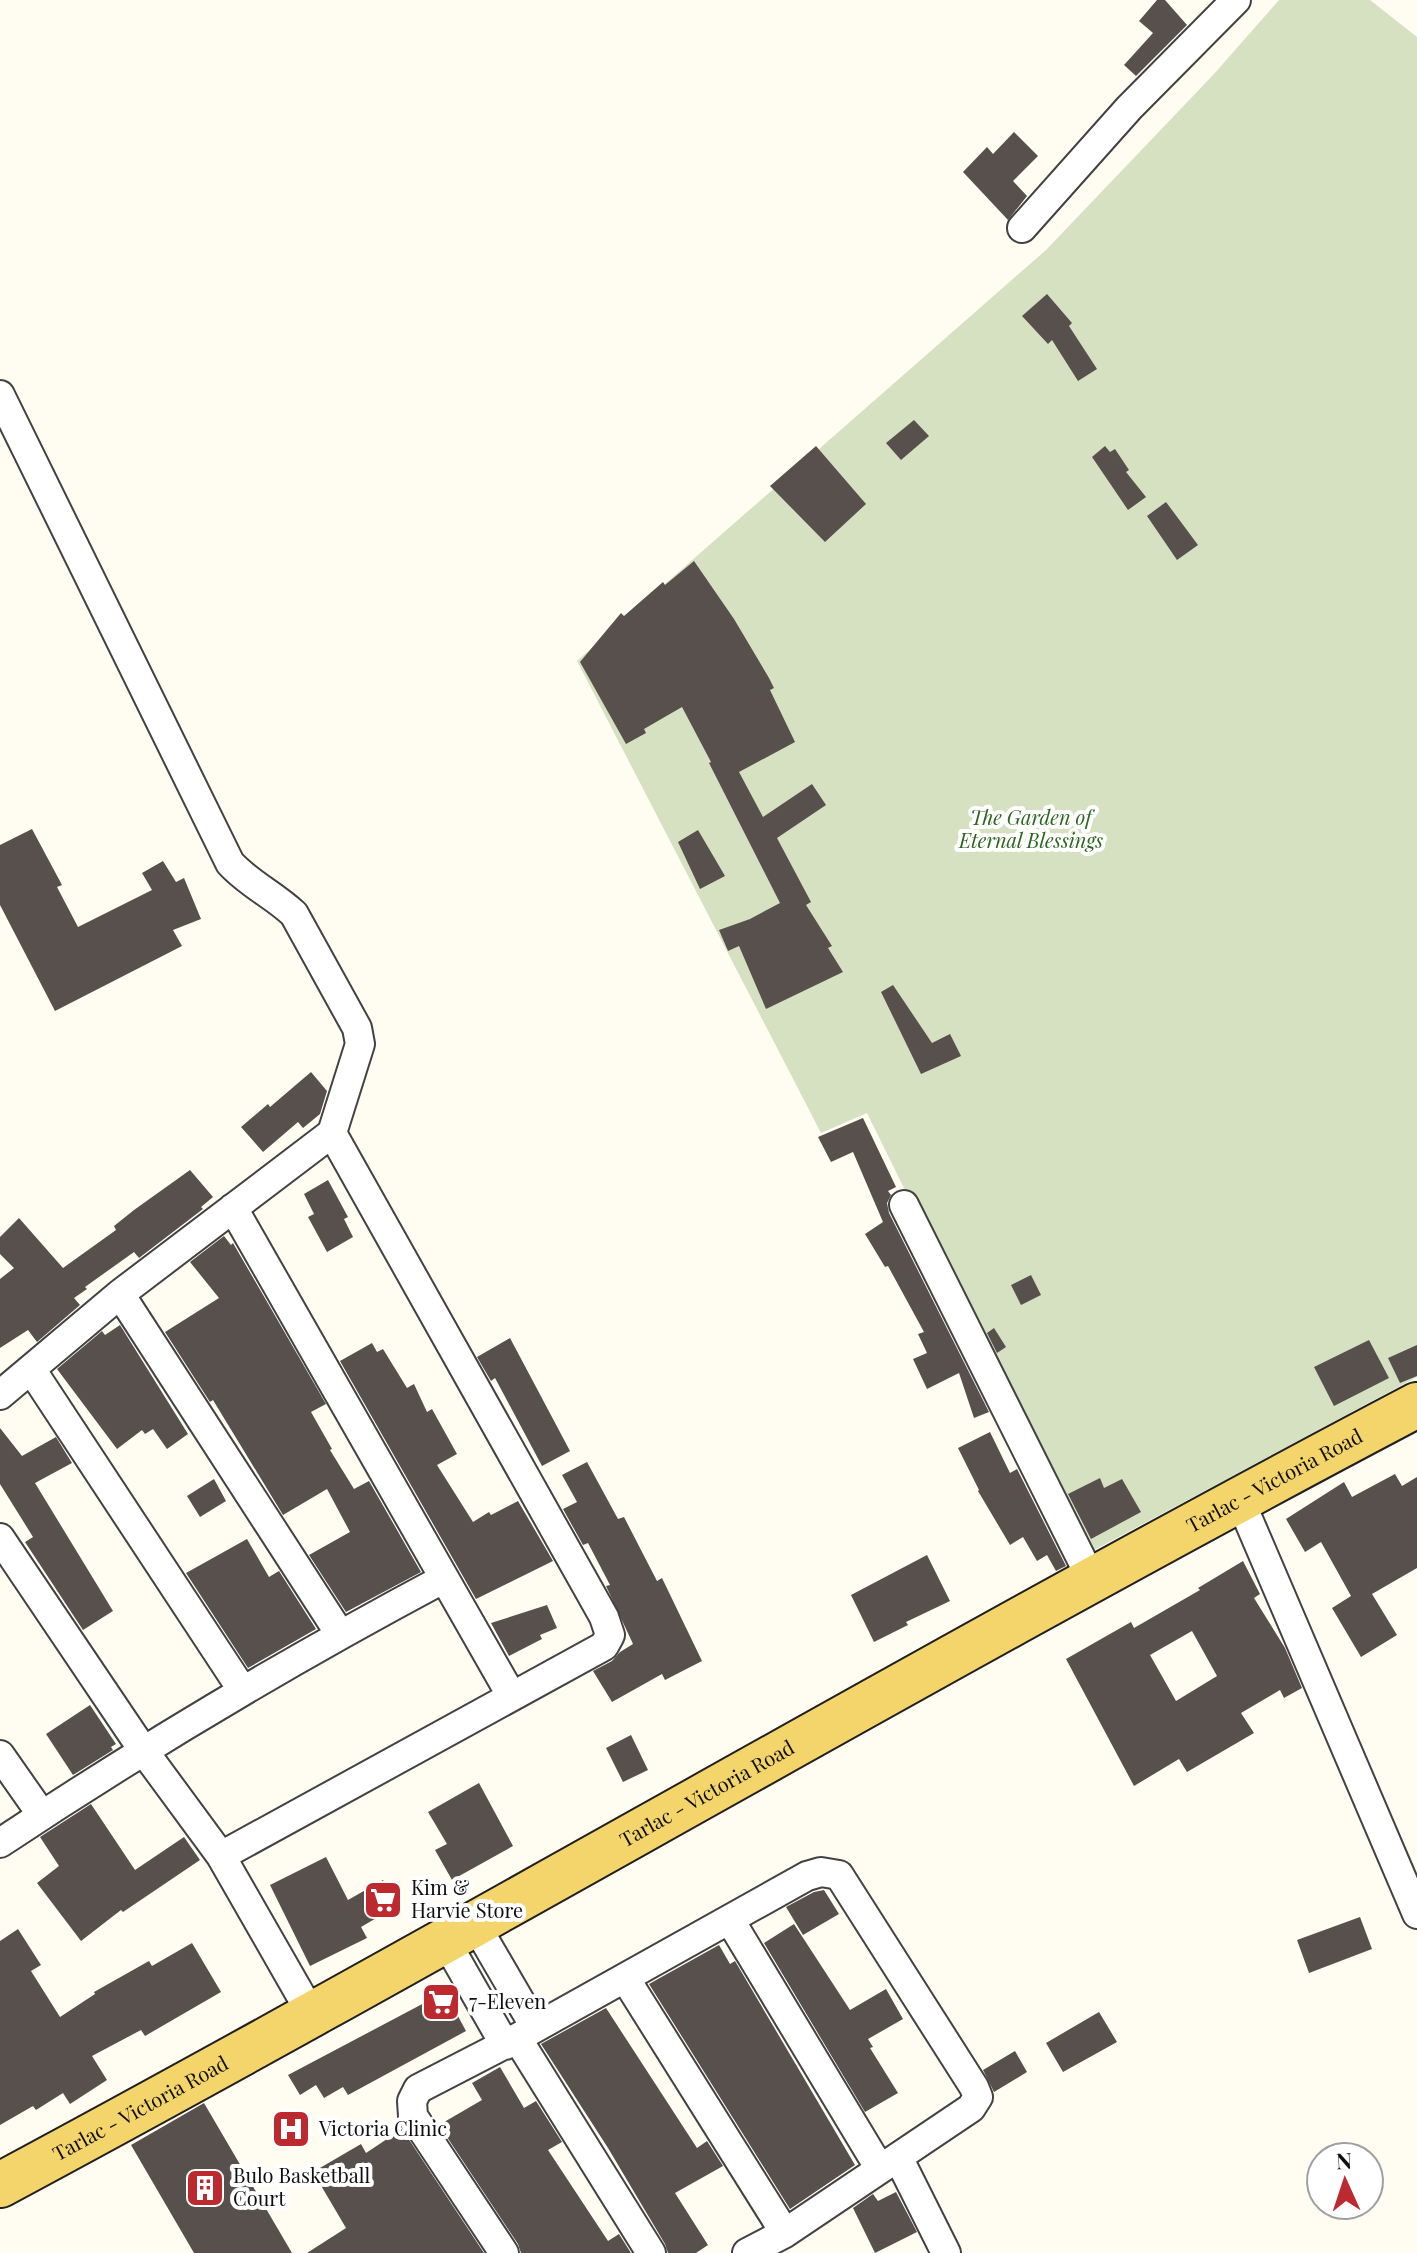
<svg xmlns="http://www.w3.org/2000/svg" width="1417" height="2253" font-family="'Playfair Display',serif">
	<rect width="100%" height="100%" fill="#fffcf2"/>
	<path fill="#d6e1c2" d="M 1279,0 L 1370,0 L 1417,37 L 1417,1377 L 1085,1555 L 867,1113 L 821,1133 L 577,661 L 1046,250 L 1214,74 Z"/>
	<path fill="#58504c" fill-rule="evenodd" d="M 1157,0 L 1165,0 L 1187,25 L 1136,76 L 1124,65 L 1153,33 L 1139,21 Z
		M 1014,132 L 1038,156 L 1013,181 L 1027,196 L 1008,220 L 963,172 L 987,147 L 993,154 Z
		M 1047,294 L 1072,323 L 1069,326 L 1097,369 L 1078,381 L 1052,340 L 1048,344 L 1022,316 Z
		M 914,420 L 929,436 L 901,460 L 886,443 Z
		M 816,446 L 866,504 L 825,542 L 770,486 Z
		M 1105,446 L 1110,452 L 1115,449 L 1129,470 L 1126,472 L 1146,497 L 1128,510 L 1092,457 Z
		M 1166,502 L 1198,545 L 1177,560 L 1147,516 Z
		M 694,561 L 734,619 L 769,678 L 774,688 L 770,690 L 795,742 L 739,772 L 763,817 L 812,784 L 826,805 L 777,838 L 811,902 L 806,905 L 832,946 L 828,948 L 843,972 L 766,1009 L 739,946 L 728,951 L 719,930 L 750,919 L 780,903 L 709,763 L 711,762 L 682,707 L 644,729 L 646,733 L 626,744 L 580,662 L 621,613 L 624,616 L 663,582 L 665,585 Z
		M 32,829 L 62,885 L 57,887 L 78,927 L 152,890 L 142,873 L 163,861 L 176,882 L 184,878 L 201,919 L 173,930 L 182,946 L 55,1011 L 0,905 L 0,845 Z
		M 698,830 L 725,876 L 700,889 L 678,842 Z
		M 893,985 L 932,1043 L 950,1034 L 961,1056 L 921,1074 L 881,992 Z
		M 311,1072 L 327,1091 L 320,1114 L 303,1128 L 298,1122 L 263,1152 L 241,1127 L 268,1104 L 270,1107 Z
		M 863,1118 L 896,1187 L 888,1191 L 891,1195 L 887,1203 L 889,1213 L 989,1412 L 974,1418 L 959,1373 L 927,1389 L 913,1359 L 927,1353 L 918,1334 L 924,1332 L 888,1266 L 885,1267 L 865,1234 L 883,1222 L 853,1152 L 831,1162 L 818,1137 Z
		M 190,1170 L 213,1197 L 201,1207 L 203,1209 L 139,1258 L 134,1252 L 85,1287 L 87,1289 L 74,1298 L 80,1305 L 37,1342 L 28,1330 L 0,1348 L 0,1279 L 14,1268 L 0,1254 L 0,1237 L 19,1218 L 63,1268 L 116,1230 L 114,1226 L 134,1210 Z
		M 328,1180 L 348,1217 L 344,1219 L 353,1237 L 327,1252 L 308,1217 L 314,1214 L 304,1194 Z
		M 224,1236 L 231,1245 L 233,1243 L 326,1404 L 311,1412 L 332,1449 L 330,1450 L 354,1489 L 369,1481 L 421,1572 L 346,1612 L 309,1555 L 350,1532 L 327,1489 L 283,1515 L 213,1400 L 210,1402 L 165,1332 L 219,1298 L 190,1262 Z
		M 1031,1275 L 1041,1295 L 1021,1305 L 1011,1285 Z
		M 120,1325 L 188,1434 L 167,1449 L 153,1429 L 145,1434 L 142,1430 L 117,1449 L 57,1369 L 102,1331 L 105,1335 Z
		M 994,1328 L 1006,1347 L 997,1353 L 987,1333 Z
		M 510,1338 L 570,1451 L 542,1466 L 495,1378 L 491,1381 L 477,1357 Z
		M 1369,1340 L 1389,1378 L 1334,1406 L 1314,1367 Z
		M 372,1343 L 377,1352 L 383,1349 L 407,1388 L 414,1384 L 427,1412 L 432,1409 L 457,1454 L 437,1465 L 473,1522 L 489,1512 L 491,1515 L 518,1501 L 553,1561 L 476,1599 L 340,1361 Z
		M 1417,1345 L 1417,1376 L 1400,1383 L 1388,1358 Z
		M 0,1428 L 22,1456 L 56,1437 L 72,1463 L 35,1483 L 113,1611 L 83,1630 L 25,1542 L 33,1537 L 0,1484 Z
		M 990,1432 L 1010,1473 L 1017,1469 L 1066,1566 L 1056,1571 L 1047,1555 L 1037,1561 L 1023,1537 L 1010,1545 L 978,1491 L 979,1490 L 958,1448 Z
		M 587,1462 L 618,1519 L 624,1517 L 657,1581 L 662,1578 L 702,1661 L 665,1680 L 662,1674 L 612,1702 L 593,1671 L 612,1661 L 620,1652 L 633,1644 L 606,1586 L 610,1585 L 588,1543 L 583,1545 L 563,1509 L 577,1502 L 562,1475 Z
		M 1395,1474 L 1402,1486 L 1417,1477 L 1417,1568 L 1372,1594 L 1397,1635 L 1361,1657 L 1332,1608 L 1351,1596 L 1321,1542 L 1305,1552 L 1286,1519 L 1344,1482 L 1352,1497 Z
		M 1100,1478 L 1104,1488 L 1122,1479 L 1141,1512 L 1091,1539 L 1068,1494 Z
		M 214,1479 L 226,1501 L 200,1517 L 187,1496 Z
		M 247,1539 L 269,1577 L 279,1571 L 316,1629 L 248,1668 L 186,1573 Z
		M 927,1555 L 950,1601 L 906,1622 L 908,1625 L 874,1642 L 851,1595 Z
		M 1243,1561 L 1260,1594 L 1254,1598 L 1285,1648 L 1302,1688 L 1284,1698 L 1280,1690 L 1241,1713 L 1254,1733 L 1187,1772 L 1179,1759 L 1134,1786 L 1066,1659 L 1131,1622 L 1134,1628 L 1200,1590 L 1198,1588 ZM 1192,1631 L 1217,1676 L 1176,1701 L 1150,1655 Z
		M 547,1605 L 557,1628 L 540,1635 L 542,1639 L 509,1656 L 491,1623 Z
		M 90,1705 L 116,1744 L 111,1747 L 113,1750 L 73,1775 L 46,1734 Z
		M 631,1735 L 648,1770 L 623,1782 L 606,1748 Z
		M 479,1783 L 513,1846 L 452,1880 L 435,1850 L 447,1844 L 428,1812 Z
		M 91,1804 L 135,1870 L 184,1837 L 200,1860 L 123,1912 L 121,1910 L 81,1941 L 37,1883 L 59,1866 L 40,1837 Z
		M 326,1857 L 348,1900 L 383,1880 L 397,1906 L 361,1927 L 367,1938 L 310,1966 L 270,1885 Z
		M 824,1890 L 839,1914 L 803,1935 L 786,1907 L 814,1892 Z
		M 1360,1917 L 1372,1949 L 1309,1973 L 1297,1940 Z
		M 794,1924 L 850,2010 L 886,1989 L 903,2019 L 868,2039 L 873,2047 L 870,2048 L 898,2093 L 865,2112 L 764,1943 Z
		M 18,1929 L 41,1965 L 31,1971 L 60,2017 L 95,1994 L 94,1992 L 149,1961 L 152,1966 L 192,1943 L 221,1992 L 145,2036 L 141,2030 L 92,2056 L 107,2080 L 70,2104 L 63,2093 L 36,2110 L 33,2106 L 0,2125 L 0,1941 Z
		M 719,1945 L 730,1964 L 735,1961 L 855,2165 L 790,2209 L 649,1984 Z
		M 445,1992 L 466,2031 L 348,2095 L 343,2087 L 324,2098 L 316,2085 L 300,2095 L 288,2075 Z
		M 606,2008 L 697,2148 L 707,2141 L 723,2166 L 675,2193 L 708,2245 L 696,2253 L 668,2253 L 665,2244 L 608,2148 L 541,2044 Z
		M 1099,2012 L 1117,2042 L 1063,2072 L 1046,2043 Z
		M 1015,2051 L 1027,2072 L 994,2092 L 983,2070 Z
		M 500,2067 L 524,2108 L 536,2101 L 562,2142 L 548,2150 L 608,2241 L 619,2234 L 631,2253 L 521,2253 L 518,2244 L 439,2125 L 482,2100 L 472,2083 Z
		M 204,2103 L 292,2253 L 194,2253 L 131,2145 Z
		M 402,2129 L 484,2253 L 307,2253 L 346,2228 L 313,2172 L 361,2144 L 366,2153 Z
		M 896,2192 L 917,2232 L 875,2253 L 853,2208 L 873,2194 L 878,2201 Z"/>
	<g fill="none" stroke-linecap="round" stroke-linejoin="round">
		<defs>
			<path id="street" d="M 1022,228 L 1129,108 L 1236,0
				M 0,395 L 230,863 C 249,884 274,895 294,914 L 357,1028 L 360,1044 L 332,1133 L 120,1294 L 0,1395
				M 904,1205 L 1092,1580
				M 233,1208 L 511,1695
				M 120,1294 L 340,1634
				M 31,1369 L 243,1691
				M 1239,1498 L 1417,1914
				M 0,1538 L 143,1750 L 221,1856 L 312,2015
				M 0,1755 L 42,1815
				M 0,1843 C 143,1748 291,1660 443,1579
				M 221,1856 L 604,1646 L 610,1635 L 604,1617 L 332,1133
				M 730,1920 L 880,2169
				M 475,1924 L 535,2027
				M 445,1940 L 505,2045
				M 625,1978 L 785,2233
				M 517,2038 L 651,2253
				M 898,2157 L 946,2253
				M 504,2253 L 413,2116 L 412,2101 L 418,2089 L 517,2038 L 807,1876 L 821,1872 L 839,1875 L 974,2087 L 978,2097 L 971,2108 L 785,2233 L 747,2253"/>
			<g id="primary">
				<path id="s1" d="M 0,2185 C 475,1930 940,1656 1417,1405"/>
			</g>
		</defs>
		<use href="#street" stroke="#424242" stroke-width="32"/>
		<use href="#primary" stroke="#202020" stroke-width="48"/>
		<use href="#street" stroke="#fff" stroke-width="28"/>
		<use href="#primary" stroke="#f4d56c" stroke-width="44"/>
	</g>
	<defs>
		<symbol id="supermarket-square" viewBox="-11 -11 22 22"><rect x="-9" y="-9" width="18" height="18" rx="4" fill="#bc2a2f" stroke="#fff"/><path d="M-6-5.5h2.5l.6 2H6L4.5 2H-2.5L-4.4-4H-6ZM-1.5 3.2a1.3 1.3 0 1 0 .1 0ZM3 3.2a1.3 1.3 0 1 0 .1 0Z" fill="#fff"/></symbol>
		<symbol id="hospital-square" viewBox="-11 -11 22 22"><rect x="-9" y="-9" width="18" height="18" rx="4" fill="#bc2a2f" stroke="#fff"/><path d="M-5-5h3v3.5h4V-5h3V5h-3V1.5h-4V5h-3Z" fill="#fff"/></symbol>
		<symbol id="building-square" viewBox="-11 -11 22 22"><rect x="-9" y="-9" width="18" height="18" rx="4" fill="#bc2a2f" stroke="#fff"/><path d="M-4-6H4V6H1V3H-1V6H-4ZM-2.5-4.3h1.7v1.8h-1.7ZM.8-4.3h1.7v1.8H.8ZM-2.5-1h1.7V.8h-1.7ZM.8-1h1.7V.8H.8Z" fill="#fff"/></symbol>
	</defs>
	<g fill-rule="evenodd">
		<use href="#supermarket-square" x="361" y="1878" width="44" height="44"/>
		<use href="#supermarket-square" x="419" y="1980" width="44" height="44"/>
		<use href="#hospital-square" x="269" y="2107" width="44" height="44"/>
		<use href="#building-square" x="183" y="2166" width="44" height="44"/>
	</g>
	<g text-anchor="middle" stroke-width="8" stroke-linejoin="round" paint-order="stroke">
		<g font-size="20" font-style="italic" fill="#2e6620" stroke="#fff">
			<text x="1031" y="825">The Garden of<tspan x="1031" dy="23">Eternal Blessings</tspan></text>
		</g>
		<g font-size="20" fill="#0f0f0f" stroke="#fff">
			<text dy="7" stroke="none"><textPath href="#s1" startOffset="1456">Tarlac - Victoria Road</textPath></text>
			<text dy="7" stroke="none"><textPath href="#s1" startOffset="808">Tarlac - Victoria Road</textPath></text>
			<text dy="7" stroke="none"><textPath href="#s1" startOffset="160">Tarlac - Victoria Road</textPath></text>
		</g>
		<g font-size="20" fill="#0f0f0f" stroke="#fff" text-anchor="start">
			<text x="411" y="1895">Kim &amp;<tspan x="411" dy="23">Harvie Store</tspan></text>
			<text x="469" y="2009">7-Eleven</text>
			<text x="319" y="2136">Victoria Clinic</text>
			<text x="233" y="2183">Bulo Basketball<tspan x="233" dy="23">Court</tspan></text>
		</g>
	</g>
	<g transform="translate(1345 2181) rotate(357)"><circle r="38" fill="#ffffff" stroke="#9f9f9f" stroke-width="2"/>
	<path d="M0-6L14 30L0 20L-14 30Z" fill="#bc2a2f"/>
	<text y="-12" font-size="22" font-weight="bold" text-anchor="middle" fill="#0f0f0f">N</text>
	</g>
</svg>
